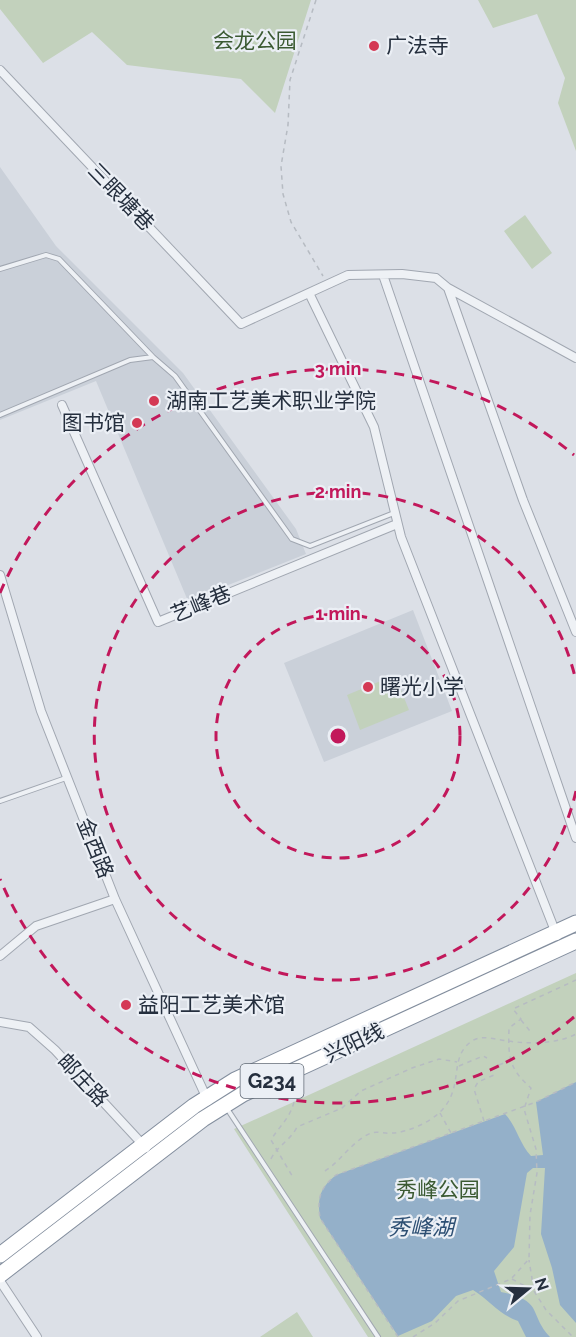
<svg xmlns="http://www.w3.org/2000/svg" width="576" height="1337" font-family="Raleway,'Noto Sans SC',sans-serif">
	<rect width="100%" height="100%" fill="#dce0e7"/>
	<path fill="#cad0d9" d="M 0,167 L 56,246 L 183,373 L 296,529 L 306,554 L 188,601 L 96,381 L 0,420 Z
		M 413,610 L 452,711 L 324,762 L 284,663 Z"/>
	<path fill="#c2d1bc" d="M 0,0 L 311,0 L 275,113 L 241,79 L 127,65 L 92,32 L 43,63 L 0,9 Z
		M 478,0 L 576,0 L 576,151 L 558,103 L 565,78 L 537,14 L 493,28 Z
		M 525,215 L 552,253 L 532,269 L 504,231 Z
		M 395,675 L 409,710 L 360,730 L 347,695 Z
		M 576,973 L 576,1337 L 368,1337 L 234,1129 Z
		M 297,1312 L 313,1337 L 260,1337 Z"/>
	<path fill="#94b0c9" d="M 576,1082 L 576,1323 L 560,1305 L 552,1268 L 541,1234 L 545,1168 L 533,1168 L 527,1173 L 514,1247 L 494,1271 L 501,1292 C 545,1301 528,1314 550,1337 L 526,1337 L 518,1321 C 500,1315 489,1300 473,1290 L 456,1296 L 432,1321 L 398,1336 L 320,1218 C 317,1198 320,1188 336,1175 L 505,1114 C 517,1127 519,1143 531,1156 L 543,1155 L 536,1102 Z"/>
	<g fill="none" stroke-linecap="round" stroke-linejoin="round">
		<defs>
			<path id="lane" d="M 0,269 L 46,255 L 59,259 L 153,357
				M 0,415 L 130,360 L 153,357 L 175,376 L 292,539 L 310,546 L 394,513
				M 0,801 L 66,778
				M 226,1107 L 378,1337"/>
			<path id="street" d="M 0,70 L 241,324 L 348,275 L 402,274 L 436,278 L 448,288 L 523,500 L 576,632
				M 383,275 L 576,838
				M 448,288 L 576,358
				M 309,293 L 374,427 L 401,537 L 557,936
				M 62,405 L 158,622 L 397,524
				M 0,575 L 41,711 L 115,899 L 208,1101
				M 0,956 L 36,926 L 115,899
				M 0,1022 L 29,1027 L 55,1050 L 146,1148
				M 0,1281 L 37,1337"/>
			<path id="highway" d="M 0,1255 L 194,1106 L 235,1080 L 576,923
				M 0,1275 L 203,1119 L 243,1094 L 576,941"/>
		</defs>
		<use href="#lane" stroke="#a1a7b1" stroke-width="6"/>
		<use href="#street" stroke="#a1a7b1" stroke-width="10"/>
		<use href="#highway" stroke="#838e9e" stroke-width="17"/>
		<path stroke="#b6bbc2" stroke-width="1.5" stroke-dasharray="4.5 4.5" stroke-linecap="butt" d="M 316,0 L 290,80 L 288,125 L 281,166 L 283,194 L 291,222 L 323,276
			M 521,1020 L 530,1031
			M 499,1065 L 511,1060
			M 459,1066 L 483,1056 L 487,1058
			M 294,1102 C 289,1120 280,1125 271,1140 L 294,1179
			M 440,1113 L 451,1133
			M 484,1121 L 474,1089 L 478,1082 L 494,1075
			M 271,1159 C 277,1146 290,1141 297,1127 L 342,1108 L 361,1091 L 412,1068 L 439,1059 L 457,1062
			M 325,1171 C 342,1160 352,1141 371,1133 C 377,1131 386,1134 393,1133 C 408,1132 428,1123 439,1113 C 466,1088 447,1058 472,1041 C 482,1034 497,1040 508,1041 C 528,1044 558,1044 576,1034
			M 512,1279 L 534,1291 L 529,1260
			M 534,1291 L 546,1310 L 573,1337
			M 398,1337 L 320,1218 C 317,1198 320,1188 336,1175 L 536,1102 L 576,1082
			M 413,1337 L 435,1323 L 458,1301 L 511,1279 L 529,1259 L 530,1215 L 537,1173 L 536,1149 L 524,1109 L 531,1088 C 509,1069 508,1057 509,1028 L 521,1019 L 513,1009 L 576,980"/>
		<use href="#lane" stroke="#eef1f5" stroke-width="4"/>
		<use href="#street" stroke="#eef1f5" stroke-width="8"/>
		<use href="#highway" stroke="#fff" stroke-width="15"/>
	</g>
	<g fill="none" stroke="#c2185b" stroke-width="3" stroke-dasharray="10 8">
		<circle cx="338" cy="736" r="122"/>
		<path d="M576 791A244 244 0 1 1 576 681"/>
		<path d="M574 1017A367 367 0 0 1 0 879M0 593A367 367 0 0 1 574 455"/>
	</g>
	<g fill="#d43955" stroke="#ebeff5" stroke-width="2">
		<circle cx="374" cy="46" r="6"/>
		<circle cx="154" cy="401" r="6"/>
		<circle cx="137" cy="423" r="6"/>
		<circle cx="368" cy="687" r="6"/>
		<circle cx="126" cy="1005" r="6"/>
	</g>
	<g text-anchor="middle" stroke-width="4.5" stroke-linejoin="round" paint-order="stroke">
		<rect fill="#ebeff5" stroke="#606975" stroke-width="1.5" x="240.5" y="1064" width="63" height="34" rx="4.5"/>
		<g font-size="20" font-weight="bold" fill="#252f3e">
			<text x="272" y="1088">G234</text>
		</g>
		<g font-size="21" fill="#3b5a32" stroke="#ebeff5">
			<text x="255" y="48">会龙公园</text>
			<text x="438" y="1197">秀峰公园</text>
		</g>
		<g font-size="21" fill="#252f3e" stroke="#ebeff5" text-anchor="start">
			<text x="386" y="53">广法寺</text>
			<text x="166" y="408">湖南工艺美术职业学院</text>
			<text x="125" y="430" text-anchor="end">图书馆</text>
			<text x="380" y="694">曙光小学</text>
			<text x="138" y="1012">益阳工艺美术馆</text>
		</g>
		<g font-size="21" fill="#252f3e" stroke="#ebeff5">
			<text transform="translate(121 197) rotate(46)" y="7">三眼塘巷</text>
			<text transform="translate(201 604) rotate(-22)" y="7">艺峰巷</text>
			<text transform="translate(95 848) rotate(68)" y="7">金西路</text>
			<text transform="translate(354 1043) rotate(-25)" y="7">兴阳线</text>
			<text transform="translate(83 1080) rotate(47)" y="7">邮庄路</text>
		</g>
		<g font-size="22" font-style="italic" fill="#2d4f73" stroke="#ebeff5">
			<text x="421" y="1235">秀峰湖</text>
		</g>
	</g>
	<circle cx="338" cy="736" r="9" fill="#c2185b" stroke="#ebeff5" stroke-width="3"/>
	<g font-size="18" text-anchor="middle" font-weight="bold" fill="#c2185b" stroke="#ebeff5" stroke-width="4.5" stroke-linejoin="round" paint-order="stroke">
		<text x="338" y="375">3 min</text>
		<text x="338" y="498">2 min</text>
		<text x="338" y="620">1 min</text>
	</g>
	<g transform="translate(528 1289) rotate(71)" stroke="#ebeff5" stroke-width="4.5" paint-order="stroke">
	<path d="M0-4.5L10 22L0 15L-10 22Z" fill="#252f3e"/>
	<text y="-9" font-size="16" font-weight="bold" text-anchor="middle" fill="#252f3e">N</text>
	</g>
</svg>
